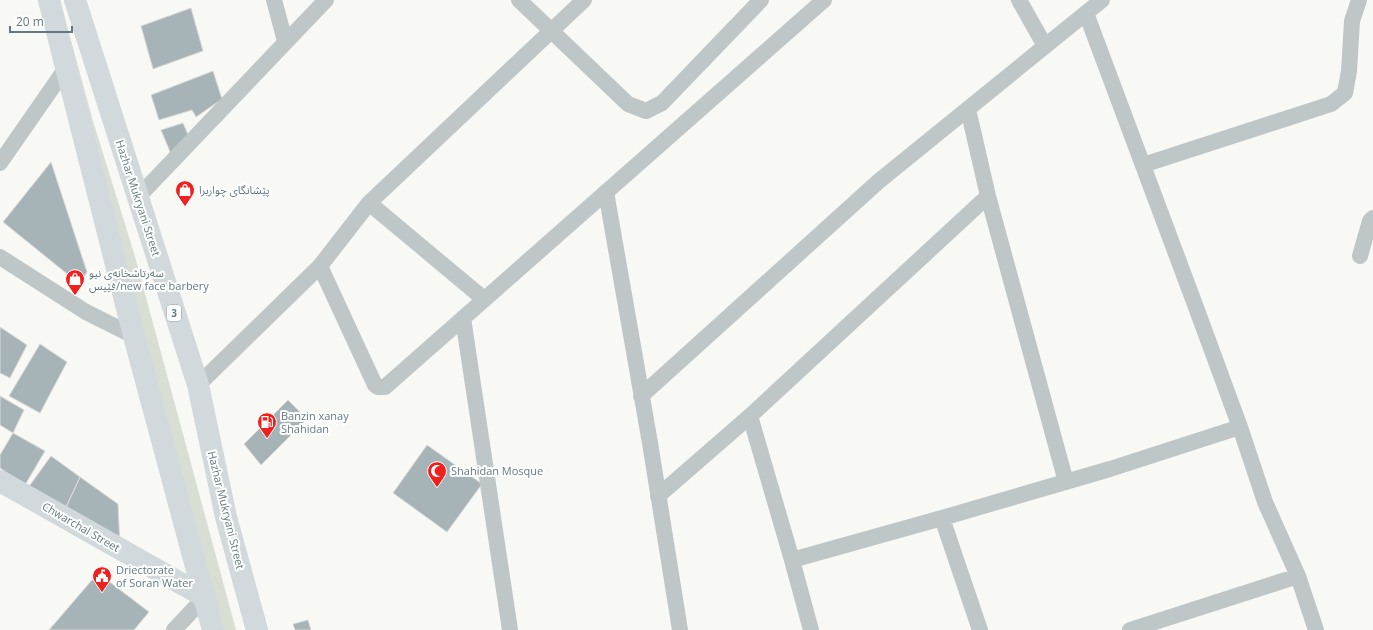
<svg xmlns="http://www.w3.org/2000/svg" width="1373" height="630" font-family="'Open Sans','Noto Sans Arabic',sans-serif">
	<rect width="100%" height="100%" fill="#f8f8f5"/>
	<path fill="#d9ded4" d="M 60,0 L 93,121 L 134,253 L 236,630 L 221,630 L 207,587 Z"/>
	<path fill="#a7b4b7" stroke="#dad9d7" d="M 191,8 L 203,51 L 153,69 L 141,26 Z
		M 213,71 L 222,99 L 196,117 L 192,110 L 159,120 L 151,95 Z
		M 183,123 L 189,137 L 171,154 L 161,130 Z
		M 51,162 L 87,272 L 81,281 L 71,277 L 3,222 Z
		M 0,327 L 27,345 L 10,378 L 0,373 Z
		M 40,344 L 67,362 L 40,413 L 9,396 Z
		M 0,396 L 24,410 L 13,433 L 0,425 Z
		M 288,400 L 307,419 L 261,465 L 244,444 Z
		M 13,433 L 45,451 L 25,485 L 0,468 L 0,455 Z
		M 427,445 L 482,484 L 447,532 L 393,493 Z
		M 51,456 L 80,477 L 62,516 L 25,492 Z
		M 80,477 L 118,504 L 120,546 L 62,516 Z
		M 98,573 L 149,612 L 134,630 L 49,630 Z
		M 308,620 L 311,630 L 295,630 L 293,624 Z"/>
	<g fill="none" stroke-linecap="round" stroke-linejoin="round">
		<path stroke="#bec6c8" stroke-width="16" d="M 274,0 L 285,41
			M 519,0 L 628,104 L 646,111 L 662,103 L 761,0
			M 1019,0 L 1045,46
			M 1086,13 L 1197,310 L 1240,427 L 1265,502 L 1298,576 L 1316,630
			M 968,109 L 988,196 L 1066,482
			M 0,163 L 66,68
			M 1143,165 L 1331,104 L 1345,93 L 1349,71 L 1352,21 L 1359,0
			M 606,192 L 650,443 L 680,630
			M 138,197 L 326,0
			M 369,203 L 484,299
			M 1360,256 L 1370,221 L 1373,218
			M 0,257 L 86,312 L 134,336
			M 320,266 L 375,385 L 378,387 L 385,387 L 824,0
			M 463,318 L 510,630
			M 198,385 L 320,266 L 369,203 L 584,0
			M 641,396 L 879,181 L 1102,0
			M 750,416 L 792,560 L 811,630
			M 658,496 L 750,416 L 988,196
			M 942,518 L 980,630
			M 792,560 L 942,518 L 1110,469 L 1240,427
			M 174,630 L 205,597
			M 1130,630 L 1298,576"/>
		<path stroke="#d2d9dc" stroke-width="22" d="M 0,481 L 205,597"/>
		<path stroke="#d2d9dc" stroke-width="22" d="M 49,0 L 134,336 L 213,630
			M 75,0 L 198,385 L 226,517 L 257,630"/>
	</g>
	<defs>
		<symbol id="shop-pin" viewBox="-11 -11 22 30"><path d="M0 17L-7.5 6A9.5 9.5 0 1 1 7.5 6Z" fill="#ef201e" stroke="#fff"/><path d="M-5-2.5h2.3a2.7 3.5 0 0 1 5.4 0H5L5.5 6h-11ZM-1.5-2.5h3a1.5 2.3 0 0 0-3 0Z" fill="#fff"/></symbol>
		<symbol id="fuel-pin" viewBox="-11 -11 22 30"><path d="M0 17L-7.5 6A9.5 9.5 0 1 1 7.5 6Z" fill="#ef201e" stroke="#fff"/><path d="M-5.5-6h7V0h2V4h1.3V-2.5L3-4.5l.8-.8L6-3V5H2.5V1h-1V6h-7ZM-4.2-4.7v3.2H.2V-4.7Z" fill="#fff"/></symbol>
		<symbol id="mosque-pin" viewBox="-11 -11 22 30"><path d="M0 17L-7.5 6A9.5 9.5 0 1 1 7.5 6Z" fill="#ef201e" stroke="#fff"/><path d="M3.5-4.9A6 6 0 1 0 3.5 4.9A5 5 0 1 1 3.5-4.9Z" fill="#fff"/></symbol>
		<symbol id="civic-pin" viewBox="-11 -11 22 30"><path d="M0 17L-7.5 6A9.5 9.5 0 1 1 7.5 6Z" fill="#ef201e" stroke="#fff"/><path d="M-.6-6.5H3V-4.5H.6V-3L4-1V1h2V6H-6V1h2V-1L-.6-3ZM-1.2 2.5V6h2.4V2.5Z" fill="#fff"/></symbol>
	</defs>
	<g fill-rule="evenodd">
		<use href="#shop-pin" x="174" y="179" width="22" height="30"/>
		<use href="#shop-pin" x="64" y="268" width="22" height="30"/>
		<use href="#fuel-pin" x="256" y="411" width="22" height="30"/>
		<use href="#mosque-pin" x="426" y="460" width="22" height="30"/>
		<use href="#civic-pin" x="91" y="565" width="22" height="30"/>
	</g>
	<g text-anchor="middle" stroke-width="4" stroke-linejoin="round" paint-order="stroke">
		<rect fill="#fff" stroke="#90a2a8" stroke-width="1" x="167" y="305" width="14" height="16" rx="3"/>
		<g font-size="10" font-weight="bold" fill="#617a82">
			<text x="174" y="317">3</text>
		</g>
		<g font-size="11" fill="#617a82" stroke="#fff" text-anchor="start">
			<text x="199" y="194">پێشانگای چواربرا</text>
			<text x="89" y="277">سەرتاشخانەی نیو<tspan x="89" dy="13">فێیس/new face barbery</tspan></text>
			<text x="281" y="420">Banzin xanay<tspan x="281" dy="13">Shahidan</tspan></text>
			<text x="451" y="475">Shahidan Mosque</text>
			<text x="116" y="574">Driectorate<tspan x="116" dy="13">of Soran Water</tspan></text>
		</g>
		<g font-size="11" fill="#617a82" stroke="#fff">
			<text transform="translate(138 198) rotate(72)" y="4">Hazhar Mukryani Street</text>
			<text transform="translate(226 510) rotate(76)" y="4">Hazhar Mukryani Street</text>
			<text transform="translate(81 527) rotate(30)" y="4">Chwarchal Street</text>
		</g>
	</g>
	<path d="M10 26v6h62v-6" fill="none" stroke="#617a82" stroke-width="2"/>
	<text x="16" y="26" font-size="12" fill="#617a82" stroke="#ffffff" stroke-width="3" paint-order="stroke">20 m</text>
</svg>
